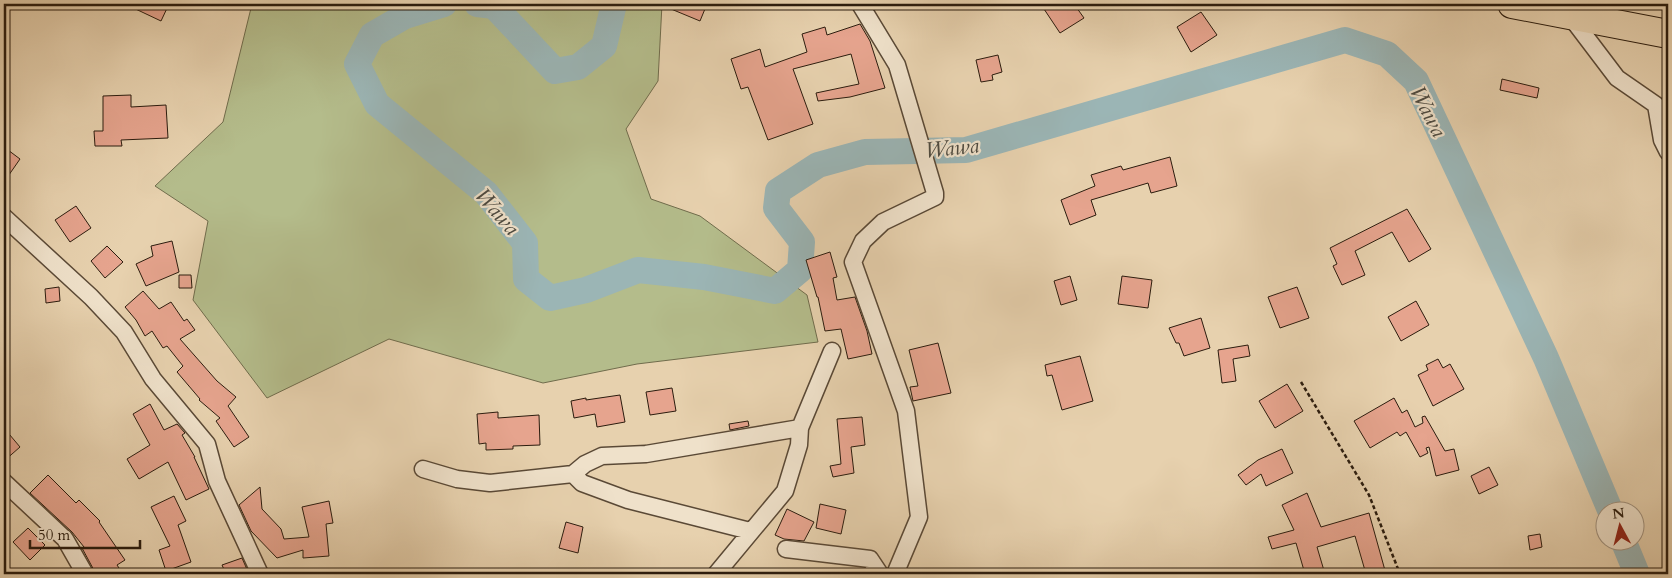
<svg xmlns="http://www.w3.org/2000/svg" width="1672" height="578" font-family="Cardo,serif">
	<rect width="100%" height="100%" fill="#e7d1ae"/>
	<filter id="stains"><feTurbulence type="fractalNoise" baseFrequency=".004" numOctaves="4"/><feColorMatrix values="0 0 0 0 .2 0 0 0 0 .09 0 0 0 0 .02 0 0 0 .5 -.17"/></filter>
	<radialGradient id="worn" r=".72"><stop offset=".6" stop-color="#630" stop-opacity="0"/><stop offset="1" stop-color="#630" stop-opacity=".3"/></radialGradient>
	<path fill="#b4bc8b" stroke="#706c4c" d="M 252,4 L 662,4 L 658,81 L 626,129 L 651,199 L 700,216 L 807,295 L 818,342 L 637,364 L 543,383 L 389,339 L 267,398 L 193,300 L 208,221 L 155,186 L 223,122 Z"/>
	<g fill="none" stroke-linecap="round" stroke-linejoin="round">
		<path stroke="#9bb5b5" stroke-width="26" d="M 444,4 L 405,16 L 372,35 L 357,64 L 377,104 L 486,193 L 525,243 L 526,279 L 550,298 L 586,290 L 638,270 L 704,277 L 775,291 L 800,270 L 802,242 L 776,208 L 778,191 L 818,165 L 865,152 L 966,150 L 1345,40 L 1387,54 L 1416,81 L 1546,358 L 1610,510
			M 477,4 L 494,6 L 555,71 L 578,67 L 604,46 L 614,4
			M 1623,540 L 1637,574"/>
	</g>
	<path fill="#e6a48e" stroke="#2b1c0e" d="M 125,4 L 169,4 L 161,21 Z
		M 659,4 L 707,4 L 700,21 Z
		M 1053,4 L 1074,4 L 1084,18 L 1060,33 L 1044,9 Z
		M 1201,12 L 1217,35 L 1191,52 L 1177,27 Z
		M 860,24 L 870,41 L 885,88 L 850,97 L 818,101 L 816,93 L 859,84 L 851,54 L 793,69 L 813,124 L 768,140 L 748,87 L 741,89 L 731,59 L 760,49 L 765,67 L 807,52 L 802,34 L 825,27 L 827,35 Z
		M 998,55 L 1002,72 L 992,75 L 993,80 L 981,82 L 976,60 Z
		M 1502,79 L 1539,88 L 1537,98 L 1500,90 Z
		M 131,95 L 131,107 L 166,105 L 168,138 L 121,140 L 122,146 L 95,146 L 94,131 L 103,131 L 103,96 Z
		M 4,147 L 20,159 L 4,182 Z
		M 1170,157 L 1177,186 L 1151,193 L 1148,183 L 1091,200 L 1096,215 L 1070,225 L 1061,200 L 1095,186 L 1091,175 L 1121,166 L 1123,170 Z
		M 76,206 L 91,228 L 70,242 L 55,220 Z
		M 1407,209 L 1431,249 L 1409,262 L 1392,232 L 1355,251 L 1365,275 L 1342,285 L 1333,266 L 1337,264 L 1330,248 Z
		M 172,241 L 179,272 L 146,286 L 136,264 L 153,256 L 151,246 Z
		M 107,246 L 123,262 L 105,278 L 91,261 Z
		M 830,252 L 837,277 L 833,278 L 837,300 L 855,297 L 867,331 L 872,354 L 848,359 L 841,329 L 825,331 L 818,297 L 817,297 L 806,260 Z
		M 179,275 L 191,275 L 192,288 L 179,288 Z
		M 1070,276 L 1077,300 L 1061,305 L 1054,281 Z
		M 1122,276 L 1152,280 L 1148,308 L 1118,304 Z
		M 59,287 L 60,301 L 46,303 L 45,289 Z
		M 1297,287 L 1309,318 L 1280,328 L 1268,297 Z
		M 143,291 L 159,309 L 171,302 L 184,321 L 187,319 L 195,330 L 180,339 L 217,381 L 236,397 L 228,406 L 249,437 L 234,447 L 216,421 L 220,418 L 199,400 L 200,399 L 177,372 L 183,366 L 167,346 L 163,348 L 152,331 L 145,336 L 136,320 L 125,307 Z
		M 1416,301 L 1429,325 L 1401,341 L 1388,317 Z
		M 1201,318 L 1210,348 L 1184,356 L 1179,343 L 1176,343 L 1169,328 Z
		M 938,343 L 951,393 L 913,401 L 910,387 L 918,386 L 909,350 Z
		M 1248,345 L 1250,356 L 1233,359 L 1236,381 L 1222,383 L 1218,350 Z
		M 1080,356 L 1093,401 L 1062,410 L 1052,375 L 1047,376 L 1045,365 Z
		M 1438,359 L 1443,368 L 1450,364 L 1464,389 L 1433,406 L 1418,375 L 1428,370 L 1426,365 Z
		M 1287,384 L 1303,411 L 1275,428 L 1259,401 Z
		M 672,388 L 676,411 L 650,415 L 646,392 Z
		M 620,395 L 625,422 L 597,427 L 595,414 L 574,418 L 571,401 L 586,398 L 586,400 Z
		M 1394,398 L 1402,413 L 1407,410 L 1415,427 L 1423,423 L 1422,417 L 1425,416 L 1445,451 L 1454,449 L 1459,470 L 1436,476 L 1429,447 L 1426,448 L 1428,453 L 1420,457 L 1406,432 L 1400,436 L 1397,432 L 1370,448 L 1354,421 Z
		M 150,404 L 164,430 L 177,424 L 185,433 L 182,435 L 195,457 L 194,457 L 209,489 L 186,500 L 168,462 L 139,479 L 127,459 L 150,445 L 133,414 Z
		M 498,412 L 498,418 L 539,415 L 540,445 L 513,446 L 513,449 L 486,450 L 486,443 L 479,444 L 477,414 Z
		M 862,417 L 865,445 L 851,447 L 854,473 L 833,477 L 830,466 L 841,464 L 837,419 Z
		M 748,421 L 749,426 L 730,430 L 729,424 Z
		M 4,428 L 20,447 L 4,461 Z
		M 1282,449 L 1293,473 L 1266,486 L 1261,474 L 1246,485 L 1238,475 L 1258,460 Z
		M 1489,467 L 1498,485 L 1479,494 L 1471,476 Z
		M 48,475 L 76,503 L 79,500 L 100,521 L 99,522 L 125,560 L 117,565 L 123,574 L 96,574 L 82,548 L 84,547 L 72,532 L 30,493 Z
		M 260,487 L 262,509 L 281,529 L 284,539 L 309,537 L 302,507 L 329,501 L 333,523 L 326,524 L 329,556 L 303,558 L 303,550 L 277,558 L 251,531 L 239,505 Z
		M 1307,493 L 1321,527 L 1369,513 L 1386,574 L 1366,574 L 1355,536 L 1317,547 L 1325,574 L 1305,574 L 1296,543 L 1272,549 L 1268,537 L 1294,530 L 1282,505 Z
		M 174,496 L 186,521 L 178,525 L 191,562 L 166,571 L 159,550 L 170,546 L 151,507 Z
		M 820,504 L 846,510 L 841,534 L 816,528 Z
		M 787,509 L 814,522 L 804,541 L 784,539 L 775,535 Z
		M 566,522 L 583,527 L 578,553 L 559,548 Z
		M 28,528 L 45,545 L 30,560 L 13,542 Z
		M 1540,534 L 1542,547 L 1530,550 L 1528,536 Z
		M 242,558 L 249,574 L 226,574 L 222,565 Z"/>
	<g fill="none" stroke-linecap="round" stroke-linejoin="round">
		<defs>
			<path id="street" d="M 860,4 L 897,65 L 935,193 L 935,197 L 883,222 L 863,241 L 853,262 L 906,411 L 919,517 L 895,574
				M 1570,16 L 1617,78 L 1656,105 L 1662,140 L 1668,152
				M 1606,21 L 1609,4
				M 4,217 L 91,297 L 124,332 L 153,379 L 207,444 L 217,481 L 260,574
				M 423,469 L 457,479 L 490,483 L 573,474 L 585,464 L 602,456 L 646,454 L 800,428
				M 573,474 L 582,483 L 628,500 L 750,531
				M 4,482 L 65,539 L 85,574
				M 786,549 L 870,559 L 880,574
				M 716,574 L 785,491 L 799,445 L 800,428 L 832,351"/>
			<path id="highway" d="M 1512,4 L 1668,34"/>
		</defs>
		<use href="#street" stroke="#5a4936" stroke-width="19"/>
		<use href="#highway" stroke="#2b1c0e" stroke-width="30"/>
		<path stroke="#2b1c0e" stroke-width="2.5" stroke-dasharray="4 2.5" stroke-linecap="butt" d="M 1301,382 L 1369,495 L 1400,574"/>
		<use href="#street" stroke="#efe1ca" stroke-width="16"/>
		<use href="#highway" stroke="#e7d1ae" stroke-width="28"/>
	</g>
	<g text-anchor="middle" stroke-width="4.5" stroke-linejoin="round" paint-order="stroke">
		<g font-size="22" font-style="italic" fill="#4d4a40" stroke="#efe1ca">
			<text transform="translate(1429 111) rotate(63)" y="8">Wawa</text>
			<text transform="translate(952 147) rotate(-6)" y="8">Wawa</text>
			<text transform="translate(498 211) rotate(49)" y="8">Wawa</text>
		</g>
	</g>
	<rect width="1672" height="578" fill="none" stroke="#e7d1ae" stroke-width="20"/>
	<rect x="5" y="5" width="1662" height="568" fill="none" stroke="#2b1c0e" stroke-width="2.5"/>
	<rect x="10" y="10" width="1652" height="558" fill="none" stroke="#2b1c0e"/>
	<g transform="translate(1620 526) rotate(353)"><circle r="24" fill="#efe1ca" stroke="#a1927f"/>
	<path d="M0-4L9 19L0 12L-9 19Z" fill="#8f2418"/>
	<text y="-8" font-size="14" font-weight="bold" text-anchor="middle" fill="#2b1c0e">N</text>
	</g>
	<path d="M30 540v8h110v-8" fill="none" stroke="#2b1c0e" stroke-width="2.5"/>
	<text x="38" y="540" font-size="15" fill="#2b1c0e" stroke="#efe1ca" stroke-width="4" paint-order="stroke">50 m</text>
	<rect width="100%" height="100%" filter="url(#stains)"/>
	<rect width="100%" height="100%" fill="url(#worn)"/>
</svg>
